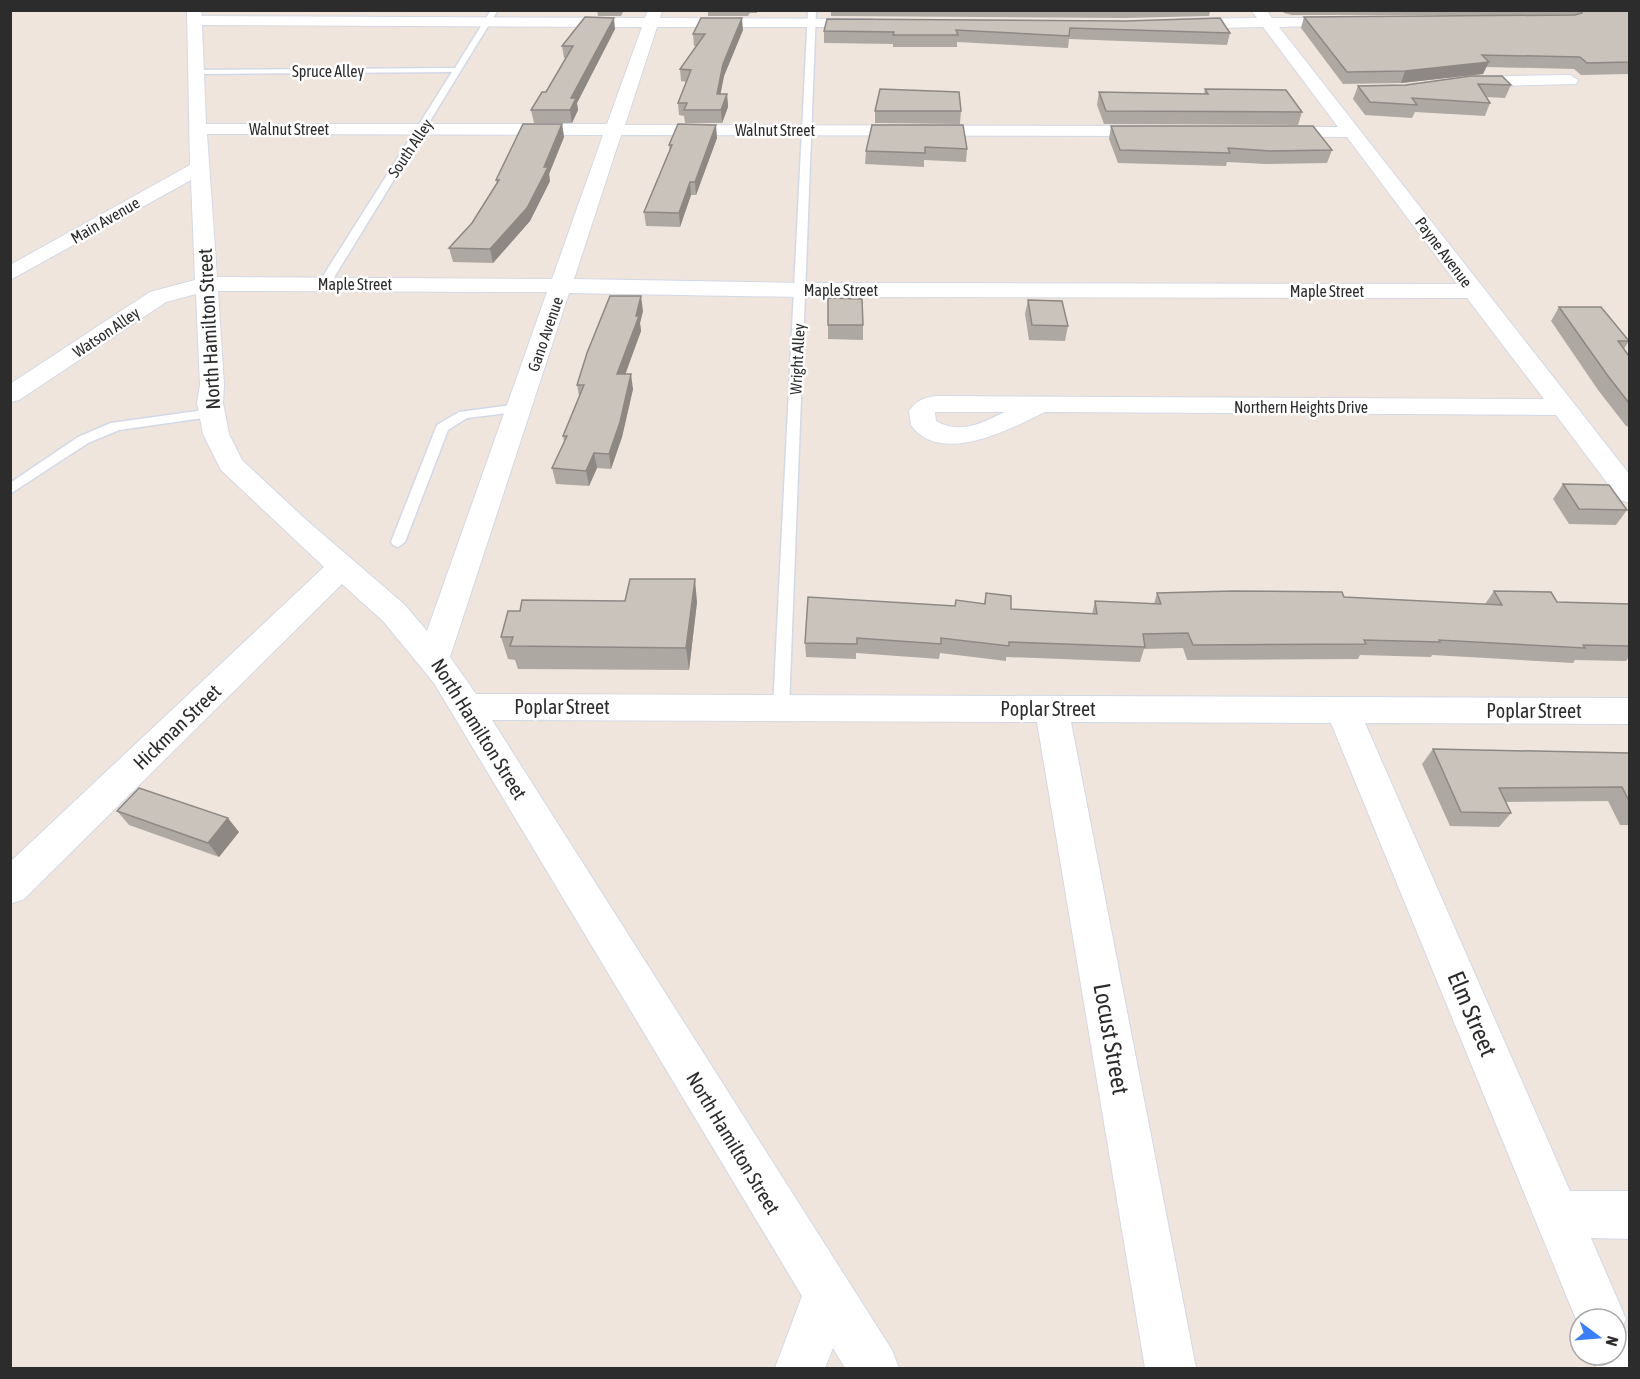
<svg xmlns="http://www.w3.org/2000/svg" width="1640" height="1379" font-family="'Asap Condensed',sans-serif">
	<rect width="100%" height="100%" fill="#efe5dd"/>
	<g fill="none" stroke-linecap="round" stroke-linejoin="round">
		<defs>
			<path id="lane" d="M 491,10 L 498,10 L 330,284 L 320,286 L 318,284 L 452,72 L 197,74 L 193,72 L 197,70 L 455,68 Z
				M 808,10 L 816,10 L 789,708 L 787,713 L 775,713 L 773,708 Z
				M 519,404 L 525,408 L 523,411 L 467,418 L 448,430 L 405,542 L 398,547 L 393,545 L 391,542 L 437,425 L 459,412 Z
				M 212,409 L 217,410 L 217,416 L 119,430 L 88,443 L 10,494 L 10,483 L 78,437 L 111,423 Z"/>
			<path id="street" d="M 187,10 L 201,10 L 202,16 L 645,18 L 648,10 L 662,10 L 660,18 L 872,19 L 877,21 L 880,24 L 877,27 L 657,27 L 625,125 L 1156,126 L 1165,131 L 1156,136 L 621,135 L 574,279 L 800,283 L 1457,284 L 1347,137 L 1267,136 L 1264,132 L 1267,128 L 1273,127 L 1338,127 L 1263,27 L 1178,29 L 1170,24 L 1178,19 L 1257,18 L 1251,10 L 1266,10 L 1272,18 L 1354,18 L 1356,21 L 1354,24 L 1349,25 L 1279,27 L 1630,475 L 1630,503 L 1620,500 L 1556,415 L 1045,412 C 1012,428 940,467 911,425 L 909,411 C 917,400 923,398 936,396 L 1544,399 L 1467,298 L 800,297 L 569,293 L 450,657 L 476,694 L 1630,698 L 1630,724 L 1365,723 L 1570,1191 L 1630,1191 L 1630,1239 L 1591,1238 L 1626,1319 L 1621,1331 L 1630,1334 L 1630,1368 L 1597,1368 L 1591,1355 L 1616,1355 L 1616,1319 L 1580,1319 L 1580,1329 L 1331,723 L 1071,722 L 1196,1368 L 1145,1368 L 1037,722 L 492,720 L 892,1350 L 899,1368 L 845,1368 L 833,1348 L 825,1368 L 775,1368 L 802,1296 L 434,683 L 383,621 L 342,584 L 24,899 L 10,904 L 10,862 L 324,567 L 221,470 L 203,434 L 197,403 L 200,385 L 196,294 L 166,302 L 19,400 L 10,402 L 10,384 L 150,292 L 195,280 L 191,180 L 10,280 L 10,265 L 190,165 ZM 202,25 L 642,27 L 607,124 L 206,124 ZM 207,134 L 603,135 L 552,279 L 217,277 ZM 218,291 L 547,292 L 427,631 L 405,605 L 304,518 L 242,460 L 229,434 L 223,403 L 224,385 ZM 935,412 L 1005,412 C 982,423 960,435 936,421 Z
				M 1570,75 L 1578,80 L 1576,84 L 1461,87 L 1453,82 L 1461,77 Z"/>
		</defs>
		<use href="#lane" stroke="#d2d9e6" stroke-width="3"/>
		<use href="#street" stroke="#d2d9e6" stroke-width="2"/>
		<use href="#lane" fill="#fff" fill-rule="evenodd"/>
		<use href="#street" fill="#fff" fill-rule="evenodd"/>
	</g>
	<path fill="#aea8a2" d="M 597,10 L 624,10 L 621,16 L 598,16 Z
		M 704,10 L 757,10 L 757,13 L 750,13 L 748,16 L 708,16 L 708,12 L 704,12 Z
		M 831,10 L 1216,10 L 1215,12 L 1210,12 L 1209,16 L 1124,18 L 831,16 Z
		M 1282,10 L 1629,10 L 1629,74 L 1581,75 L 1574,69 L 1486,67 L 1483,74 L 1401,83 L 1343,84 L 1301,28 L 1304,17 L 1575,15 L 1292,15 L 1284,13 Z
		M 1126,21 L 1230,33 L 1227,45 L 1069,39 L 1068,48 L 957,42 L 957,47 L 893,47 L 893,44 L 824,43 L 824,31 Z
		M 615,29 L 577,103 L 578,110 L 572,123 L 534,123 L 531,110 L 546,92 L 566,58 L 564,58 L 562,46 Z
		M 743,30 L 724,76 L 720,94 L 727,94 L 728,107 L 722,123 L 685,123 L 684,116 L 679,115 L 678,103 L 687,82 L 681,81 L 680,69 L 696,46 L 694,46 L 693,34 Z
		M 1471,76 L 1511,85 L 1505,98 L 1486,97 L 1490,103 L 1485,116 L 1415,112 L 1412,118 L 1365,115 L 1353,99 L 1358,86 L 1406,85 Z
		M 1205,89 L 1302,112 L 1298,125 L 1104,124 L 1097,105 L 1099,92 L 1204,94 Z
		M 875,111 L 961,111 L 960,124 L 875,123 Z
		M 562,124 L 564,137 L 549,174 L 550,181 L 530,221 L 493,263 L 453,262 L 449,248 L 472,223 L 497,183 L 496,180 Z
		M 872,125 L 967,149 L 966,162 L 924,160 L 924,167 L 865,164 L 866,151 Z
		M 1111,126 L 1332,150 L 1327,163 L 1266,164 L 1227,162 L 1226,166 L 1118,163 L 1109,139 Z
		M 717,138 L 696,195 L 691,195 L 680,227 L 646,226 L 644,212 L 670,151 L 669,145 Z
		M 828,298 L 863,325 L 863,340 L 828,339 Z
		M 1028,300 L 1068,326 L 1065,341 L 1029,340 L 1025,314 Z
		M 1559,307 L 1629,341 L 1624,349 L 1629,356 L 1629,427 L 1626,426 L 1598,390 L 1551,321 Z
		M 643,311 L 640,323 L 641,331 L 625,374 L 633,389 L 622,437 L 611,469 L 597,468 L 589,486 L 556,484 L 552,468 L 564,442 L 563,436 L 579,396 L 577,385 Z
		M 1563,484 L 1627,510 L 1616,525 L 1569,524 L 1553,499 Z
		M 1494,591 L 1557,602 L 1629,604 L 1629,657 L 1626,661 L 1575,660 L 1573,663 L 1432,655 L 1431,657 L 1360,655 L 1358,659 L 1187,660 L 1183,648 L 1144,649 L 1140,662 L 1006,657 L 1006,661 L 940,653 L 939,659 L 856,653 L 856,659 L 806,657 L 805,643 L 955,606 L 984,604 L 986,593 L 1011,609 L 1092,614 L 1095,601 L 1154,604 L 1157,593 L 1344,597 L 1485,604 Z
		M 697,602 L 689,670 L 518,669 L 515,660 L 508,659 L 501,637 Z
		M 1433,749 L 1629,753 L 1629,825 L 1620,825 L 1608,801 L 1506,802 L 1511,813 L 1499,827 L 1450,826 L 1422,764 Z
		M 117,811 L 239,832 L 219,857 L 129,825 Z"/>
	<path fill="#8d8884" d="M 614,18 L 615,29 L 577,103 L 578,110 L 572,123 L 570,110 L 571,98 Z
		M 742,18 L 743,30 L 724,76 L 718,107 L 717,94 L 723,64 Z
		M 1489,62 L 1483,74 L 1401,83 L 1405,71 Z
		M 727,94 L 728,107 L 722,123 L 721,110 Z
		M 562,124 L 564,137 L 549,174 L 550,181 L 530,221 L 493,263 L 490,249 L 544,167 Z
		M 716,125 L 717,138 L 696,195 L 695,182 Z
		M 690,182 L 691,195 L 680,227 L 679,213 Z
		M 641,296 L 643,311 L 640,323 L 641,331 L 620,389 L 617,374 L 636,316 Z
		M 631,374 L 633,389 L 622,437 L 611,469 L 609,454 Z
		M 594,453 L 597,468 L 589,486 L 586,471 Z
		M 695,579 L 697,602 L 689,670 L 686,648 Z
		M 228,818 L 239,832 L 219,857 L 208,843 Z"/>
	<path fill="#cac3bc" stroke="#8d8884" stroke-width="1.5" d="M 1583,10 L 1629,10 L 1629,62 L 1587,63 L 1580,57 L 1482,55 L 1489,62 L 1405,71 L 1347,72 L 1304,17 L 1575,15 L 1582,13 Z
		M 585,17 L 614,18 L 571,98 L 576,98 L 570,110 L 531,110 L 542,92 L 546,92 L 573,46 L 562,46 Z
		M 701,18 L 742,18 L 723,64 L 717,94 L 727,94 L 721,110 L 684,110 L 687,103 L 678,103 L 691,70 L 680,69 L 705,34 L 693,34 Z
		M 1220,18 L 1230,33 L 1070,28 L 1069,36 L 956,30 L 958,35 L 893,35 L 894,32 L 824,31 L 827,19 L 1126,21 Z
		M 1471,76 L 1502,76 L 1511,85 L 1478,84 L 1490,103 L 1412,98 L 1417,105 L 1370,102 L 1358,86 L 1406,85 Z
		M 880,89 L 959,92 L 961,111 L 875,111 Z
		M 1205,89 L 1286,90 L 1302,112 L 1106,111 L 1099,92 L 1208,94 Z
		M 523,124 L 562,124 L 544,167 L 548,167 L 527,208 L 490,249 L 449,248 L 472,223 L 499,180 L 496,180 Z
		M 678,124 L 716,125 L 695,182 L 690,182 L 679,213 L 644,212 L 672,145 L 669,145 Z
		M 872,125 L 963,125 L 967,149 L 925,147 L 925,153 L 866,151 Z
		M 1111,126 L 1313,126 L 1332,150 L 1270,151 L 1228,148 L 1230,153 L 1120,150 Z
		M 610,296 L 641,296 L 636,316 L 639,316 L 617,374 L 631,374 L 620,422 L 609,454 L 594,453 L 586,471 L 552,468 L 567,436 L 563,436 L 584,385 L 577,385 L 587,353 Z
		M 828,298 L 862,299 L 863,325 L 828,325 Z
		M 1028,300 L 1062,301 L 1068,326 L 1032,325 Z
		M 1559,307 L 1601,307 L 1629,341 L 1618,341 L 1629,356 L 1629,403 L 1608,376 Z
		M 1563,484 L 1609,485 L 1627,510 L 1579,509 Z
		M 630,579 L 695,579 L 686,648 L 510,646 L 513,637 L 501,637 L 508,611 L 520,611 L 522,600 L 625,601 Z
		M 1232,591 L 1342,592 L 1344,597 L 1502,605 L 1494,591 L 1551,592 L 1557,602 L 1629,604 L 1629,646 L 1583,645 L 1585,648 L 1439,640 L 1440,642 L 1364,640 L 1366,644 L 1193,645 L 1188,633 L 1143,634 L 1145,647 L 1009,642 L 1009,646 L 941,638 L 941,644 L 857,638 L 857,644 L 805,643 L 808,597 L 955,606 L 956,600 L 985,604 L 986,593 L 1011,596 L 1011,609 L 1097,614 L 1095,601 L 1161,604 L 1157,593 Z
		M 1433,749 L 1629,753 L 1629,801 L 1622,787 L 1499,788 L 1511,813 L 1461,812 Z
		M 139,788 L 228,818 L 208,843 L 117,811 Z"/>
	<g text-anchor="middle" stroke-width="5" stroke-linejoin="round" paint-order="stroke">
		<g font-size="16" fill="#2c2c2c" stroke="#fff">
			<text x="328" y="77">Spruce Alley</text>
			<text x="289" y="135">Walnut Street</text>
			<text x="775" y="136">Walnut Street</text>
			<text transform="translate(410 148) rotate(-56)" y="6">South Alley</text>
			<text transform="translate(105 220) rotate(-30)" y="6">Main Avenue</text>
			<text transform="translate(1444 252) rotate(53)" y="6">Payne Avenue</text>
			<text x="355" y="290">Maple Street</text>
			<text x="841" y="296">Maple Street</text>
			<text x="1327" y="297">Maple Street</text>
			<text transform="translate(106 332) rotate(-34)" y="6">Watson Alley</text>
			<text transform="translate(545 334) rotate(-71)" y="6">Gano Avenue</text>
			<text transform="translate(797 359) rotate(-87)" y="6">Wright Alley</text>
			<text x="1301" y="413">Northern Heights Drive</text>
		</g>
		<g font-size="20" fill="#2c2c2c" stroke="#fff">
			<text transform="translate(209 329) rotate(-93)" y="7">North Hamilton Street</text>
			<text x="562" y="714">Poplar Street</text>
			<text x="1048" y="716">Poplar Street</text>
			<text x="1534" y="718">Poplar Street</text>
			<text transform="translate(177 727) rotate(-44)" y="7">Hickman Street</text>
			<text transform="translate(479 729) rotate(58)" y="7">North Hamilton Street</text>
			<text transform="translate(733 1143) rotate(59)" y="7">North Hamilton Street</text>
		</g>
		<g font-size="24" fill="#2c2c2c" stroke="#fff">
			<text transform="translate(1472 1014) rotate(67)" y="8">Elm Street</text>
			<text transform="translate(1111 1039) rotate(80)" y="8">Locust Street</text>
		</g>
	</g>
	<rect width="1640" height="1379" fill="none" stroke="#2c2c2c" stroke-width="24"/>
	<g transform="translate(1598 1337) rotate(106)"><circle r="28" fill="#ffffff" stroke="#ababab" stroke-width="1.5"/>
	<path d="M0-4.5L10 22L0 15L-10 22Z" fill="#3a7fff"/>
	<text y="-9" font-size="16" font-weight="bold" text-anchor="middle" fill="#2c2c2c">N</text>
	</g>
</svg>
